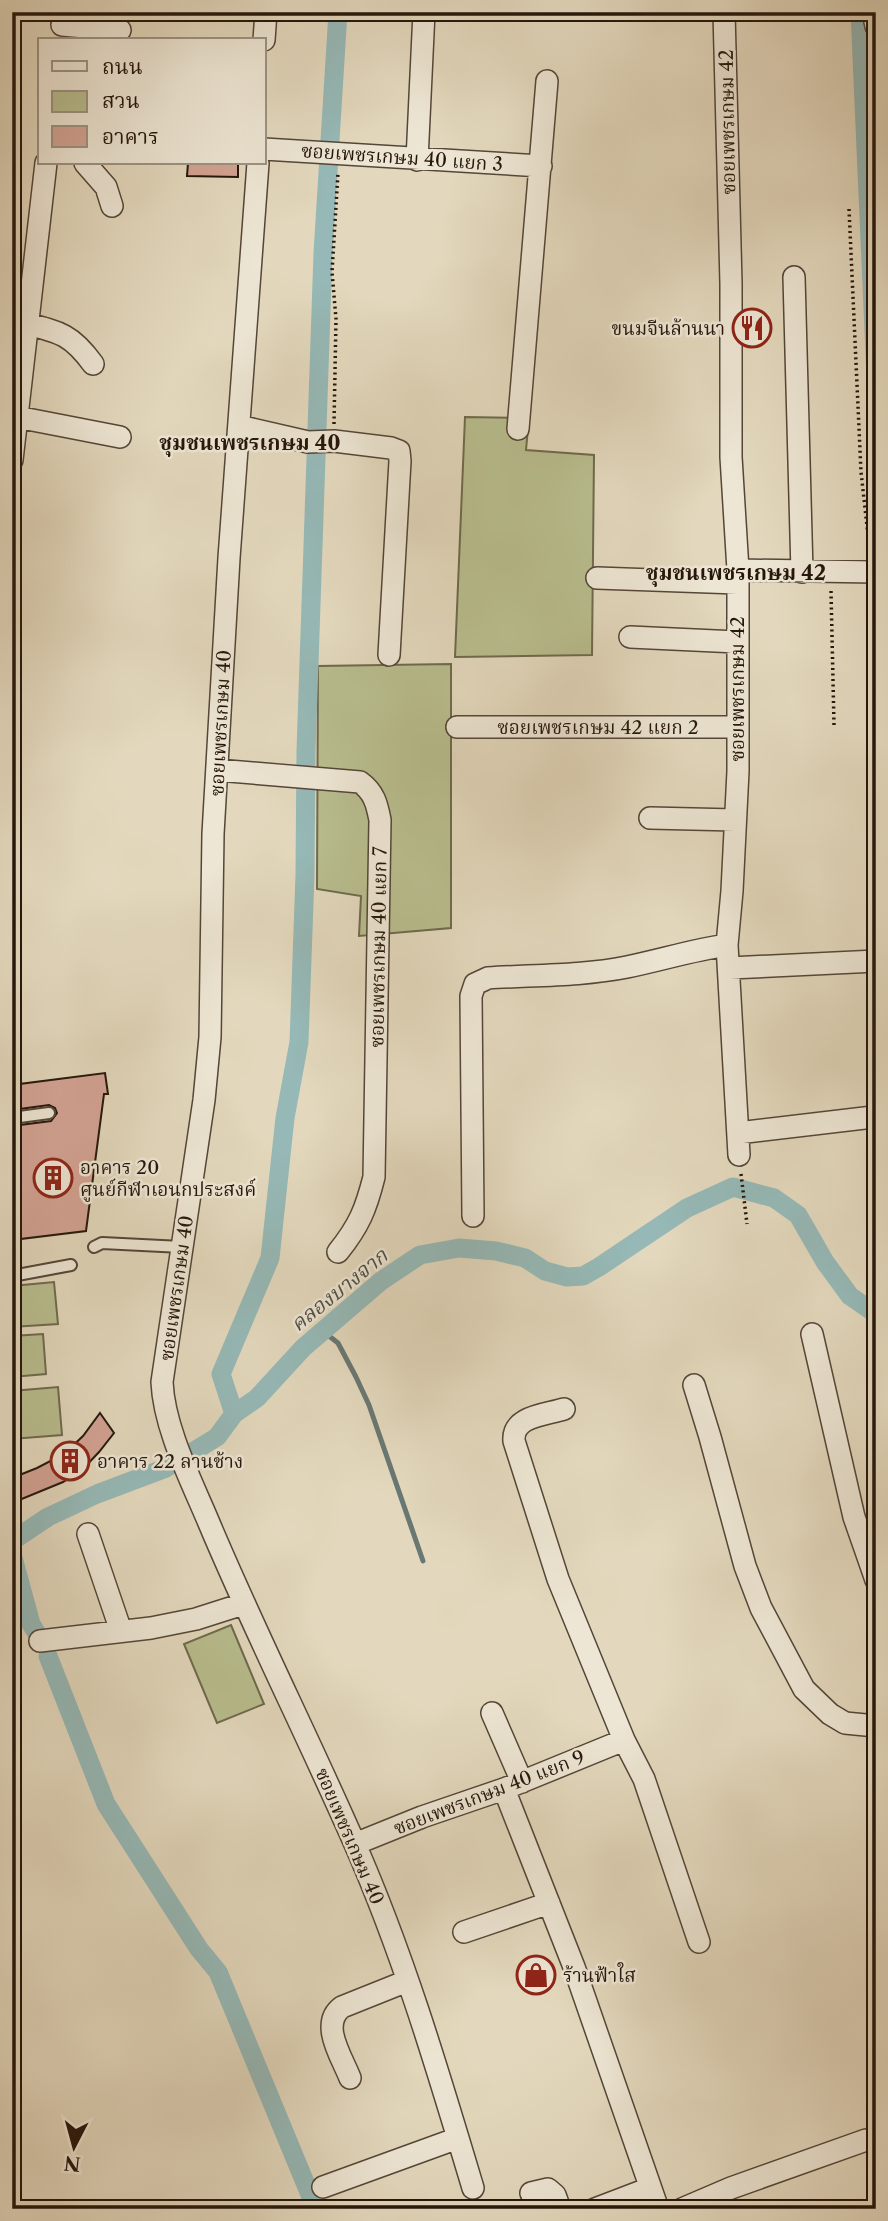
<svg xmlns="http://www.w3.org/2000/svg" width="888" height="2221" font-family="'Libre Caslon Text','Noto Serif Thai',serif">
	<rect width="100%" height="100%" fill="#e3d8bd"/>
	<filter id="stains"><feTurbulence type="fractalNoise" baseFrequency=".00286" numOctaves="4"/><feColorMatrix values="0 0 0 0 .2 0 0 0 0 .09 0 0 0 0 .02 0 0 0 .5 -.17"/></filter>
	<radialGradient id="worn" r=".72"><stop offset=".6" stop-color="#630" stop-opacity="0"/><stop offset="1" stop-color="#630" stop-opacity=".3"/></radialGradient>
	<path fill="#b8bd8e" stroke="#6e6a4d" stroke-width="2" d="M 465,417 L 529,418 L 526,450 L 594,455 L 592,655 L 455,657 Z
		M 451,664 L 451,928 L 359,936 L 361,896 L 317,889 L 318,666 Z
		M 54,1282 L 58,1324 L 12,1327 L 12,1286 Z
		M 43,1334 L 46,1374 L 12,1377 L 12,1336 Z
		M 58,1387 L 62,1435 L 12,1439 L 12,1391 Z
		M 231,1625 L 264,1704 L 217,1723 L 184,1644 Z"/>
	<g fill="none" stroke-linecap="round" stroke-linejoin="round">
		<path stroke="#697873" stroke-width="5" d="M 324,1332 L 338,1343 L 356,1377 L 369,1405 L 423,1561"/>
		<path stroke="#96b9b7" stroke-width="19" d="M 860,12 L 876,376
			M 234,1414 L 221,1374 L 270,1258 L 285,1118 L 299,1042 L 305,875 L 306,751 L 323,253 L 338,12
			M 12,1541 L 48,1517 L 97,1494 L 166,1468 L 217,1437 L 234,1414 L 257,1398 L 303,1348 L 381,1281 L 420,1255 L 459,1248 L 496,1251 L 525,1258 L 545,1271 L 567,1277 L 583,1276 L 599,1267 L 687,1208 L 733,1187 L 774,1198 L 798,1215 L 825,1262 L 850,1296 L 876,1314
			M 12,1554 L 31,1624 L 38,1635
			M 48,1656 L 106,1804 L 199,1949 L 218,1972 L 316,2209"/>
	</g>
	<path fill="#d3a394" stroke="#25160c" stroke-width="2" d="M 188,163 L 238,163 L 238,177 L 187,176 Z
		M 105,1073 L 108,1094 L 104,1094 L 86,1231 L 12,1240 L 12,1126 L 51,1121 L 57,1113 L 55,1108 L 49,1105 L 12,1110 L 12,1085 Z
		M 100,1413 L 114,1433 L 99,1452 L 83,1469 L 63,1482 L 12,1503 L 12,1478 L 37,1468 L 64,1454 L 83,1436 Z"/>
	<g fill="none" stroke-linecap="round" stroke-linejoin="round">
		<defs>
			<path id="lane" d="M 12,1118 L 49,1113
				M 94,1247 L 102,1243 L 182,1247
				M 12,1276 L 71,1265"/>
			<path id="street" d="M 724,12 L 731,284 L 731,457 L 738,570 L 738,771 L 732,891 L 727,945 L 739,1155
				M 873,12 L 876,26
				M 62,25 L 120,30
				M 264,40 L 266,12
				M 264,149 L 541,166
				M 417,160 L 424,12
				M 85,163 L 106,187 L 112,206
				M 258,163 L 229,558 L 213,834 L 210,1037 L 204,1100 L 162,1382 C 164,1428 191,1480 209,1523 C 254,1630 307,1735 354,1842 C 403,1953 438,2071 473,2188
				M 794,277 L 802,572
				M 27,324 C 60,332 72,335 93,364
				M 17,417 L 120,437
				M 239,426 L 308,442 L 334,441 L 391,448 L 399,451 L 400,461 L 389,655
				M 518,429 L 547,81
				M 12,460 L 46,163
				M 738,570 L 876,572
				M 597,578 L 737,583
				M 630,637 L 737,642
				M 457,727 L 738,727
				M 217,770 L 360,782 C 374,792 377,804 380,820 L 374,1177 C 366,1209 359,1226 338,1252
				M 650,818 L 735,820
				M 730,968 L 876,961
				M 738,1133 L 873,1117
				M 473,1216 L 471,996 L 475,984 L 488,978 C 534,975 582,976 627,967 C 661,960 693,950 727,945
				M 812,1334 L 854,1517 L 876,1580
				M 694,1385 L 710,1437 L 745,1566 L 761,1608 L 804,1689 L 830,1714 L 845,1723 L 876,1726
				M 564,1409 C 545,1415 512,1416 514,1441 L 558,1579 L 624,1740 L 644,1779 L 699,1942
				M 88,1534 L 121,1631
				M 40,1641 L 151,1628 L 196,1619 L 243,1604
				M 492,1713 L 522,1782
				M 504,1789 L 574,1967 L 658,2209
				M 355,1844 L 422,1817 L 504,1789 L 624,1740
				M 464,1932 L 549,1903
				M 350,2078 C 342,2057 319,2024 342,2007 L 407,1981
				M 323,2187 L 458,2138
				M 531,2193 L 548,2189 L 555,2195 L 560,2209
				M 595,2209 L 650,2188
				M 682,2209 L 731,2188 L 866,2140"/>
		</defs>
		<use href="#lane" stroke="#544638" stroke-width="14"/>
		<use href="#street" stroke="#544638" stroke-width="24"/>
		<path stroke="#25160c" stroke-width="3.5" stroke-dasharray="2 3.5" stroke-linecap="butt" d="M 849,209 L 861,472 L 870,553
			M 334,424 L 336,319 L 332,272 L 338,173
			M 831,591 L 834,725
			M 741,1174 L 747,1224
			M 12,1636 L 21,1636"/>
		<use href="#lane" stroke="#ede6d4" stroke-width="10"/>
		<use href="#street" stroke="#ede6d4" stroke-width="21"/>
	</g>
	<defs>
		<symbol id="restaurant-ring" viewBox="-11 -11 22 22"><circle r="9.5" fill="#ede6d4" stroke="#8f2418" stroke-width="1.5"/><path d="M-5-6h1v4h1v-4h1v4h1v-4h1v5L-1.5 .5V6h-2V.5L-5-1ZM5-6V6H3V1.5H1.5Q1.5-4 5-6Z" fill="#8f2418"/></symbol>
		<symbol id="building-ring" viewBox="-11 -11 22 22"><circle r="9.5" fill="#ede6d4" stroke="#8f2418" stroke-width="1.5"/><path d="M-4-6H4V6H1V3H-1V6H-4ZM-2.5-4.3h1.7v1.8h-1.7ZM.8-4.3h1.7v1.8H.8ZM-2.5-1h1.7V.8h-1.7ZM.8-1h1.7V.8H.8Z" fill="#8f2418"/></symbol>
		<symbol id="shop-ring" viewBox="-11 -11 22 22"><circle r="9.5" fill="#ede6d4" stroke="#8f2418" stroke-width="1.5"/><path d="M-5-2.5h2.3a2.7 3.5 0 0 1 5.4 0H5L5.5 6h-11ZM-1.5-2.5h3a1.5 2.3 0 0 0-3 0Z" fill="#8f2418"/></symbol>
	</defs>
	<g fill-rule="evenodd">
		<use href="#restaurant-ring" x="730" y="306" width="44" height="44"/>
		<use href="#building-ring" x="31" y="1156" width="44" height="44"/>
		<use href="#building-ring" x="48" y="1439" width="44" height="44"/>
		<use href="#shop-ring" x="514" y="1953" width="44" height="44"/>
	</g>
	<g text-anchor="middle" stroke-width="5" stroke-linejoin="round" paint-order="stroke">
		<g font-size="19" fill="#25160c" stroke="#ede6d4">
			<text transform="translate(727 122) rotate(-91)" y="7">ซอยเพชรเกษม 42</text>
			<text transform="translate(402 157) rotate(4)" y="7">ซอยเพชรเกษม 40 แยก 3</text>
			<text transform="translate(737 689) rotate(-90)" y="7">ซอยเพชรเกษม 42</text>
			<text transform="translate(220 723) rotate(-87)" y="7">ซอยเพชรเกษม 40</text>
			<text x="598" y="734">ซอยเพชรเกษม 42 แยก 2</text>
			<text transform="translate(378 947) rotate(-89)" y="7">ซอยเพชรเกษม 40 แยก 7</text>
			<text transform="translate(176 1288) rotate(-82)" y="7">ซอยเพชรเกษม 40</text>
			<text transform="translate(489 1792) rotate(-21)" y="7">ซอยเพชรเกษม 40 แยก 9</text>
			<text transform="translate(350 1836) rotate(67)" y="7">ซอยเพชรเกษม 40</text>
		</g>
		<g font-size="19" fill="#25160c" stroke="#ede6d4" text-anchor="start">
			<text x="725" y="335" text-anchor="end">ขนมจีนล้านนา</text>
			<text x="80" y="1174">อาคาร 20<tspan x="80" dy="22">ศูนย์กีฬาเอนกประสงค์</tspan></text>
			<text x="97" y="1468">อาคาร 22 ลานช้าง</text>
			<text x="563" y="1982">ร้านฟ้าใส</text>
		</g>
		<g font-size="21" font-weight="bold" fill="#25160c" stroke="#ede6d4">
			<text x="250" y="450">ชุมชนเพชรเกษม 40</text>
			<text x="736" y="580">ชุมชนเพชรเกษม 42</text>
		</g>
		<g font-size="21" font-style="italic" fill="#4d4f48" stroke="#ede6d4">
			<text transform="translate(339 1290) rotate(-39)" y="7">คลองบางจาก</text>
		</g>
	</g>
	<rect width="888" height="2221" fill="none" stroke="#e3d8bd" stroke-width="42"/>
	<rect x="14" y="14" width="860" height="2193" fill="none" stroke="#25160c" stroke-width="3.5"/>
	<rect x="21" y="21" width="846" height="2179" fill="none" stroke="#25160c" stroke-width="2"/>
	<rect x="38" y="38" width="228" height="126" fill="#ede6d4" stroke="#9d9384" stroke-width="2"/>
	<rect x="52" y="61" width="35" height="10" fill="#ede6d4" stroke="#9d9384" stroke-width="2"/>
	<text x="102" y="74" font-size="21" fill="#25160c">ถนน</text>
	<rect x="52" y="91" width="35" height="21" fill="#b8bd8e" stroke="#9d9384" stroke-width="2"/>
	<text x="102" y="108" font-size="21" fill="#25160c">สวน</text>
	<rect x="52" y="126" width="35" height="21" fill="#d3a394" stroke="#9d9384" stroke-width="2"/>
	<text x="102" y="144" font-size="21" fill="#25160c">อาคาร</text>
	<g transform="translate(74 2147) rotate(186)" stroke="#ede6d4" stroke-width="5" paint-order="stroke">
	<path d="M0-5L12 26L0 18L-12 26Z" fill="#25160c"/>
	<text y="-10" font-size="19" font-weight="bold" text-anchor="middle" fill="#25160c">N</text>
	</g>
	<rect width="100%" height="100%" filter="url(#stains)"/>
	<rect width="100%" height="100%" fill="url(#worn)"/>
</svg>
